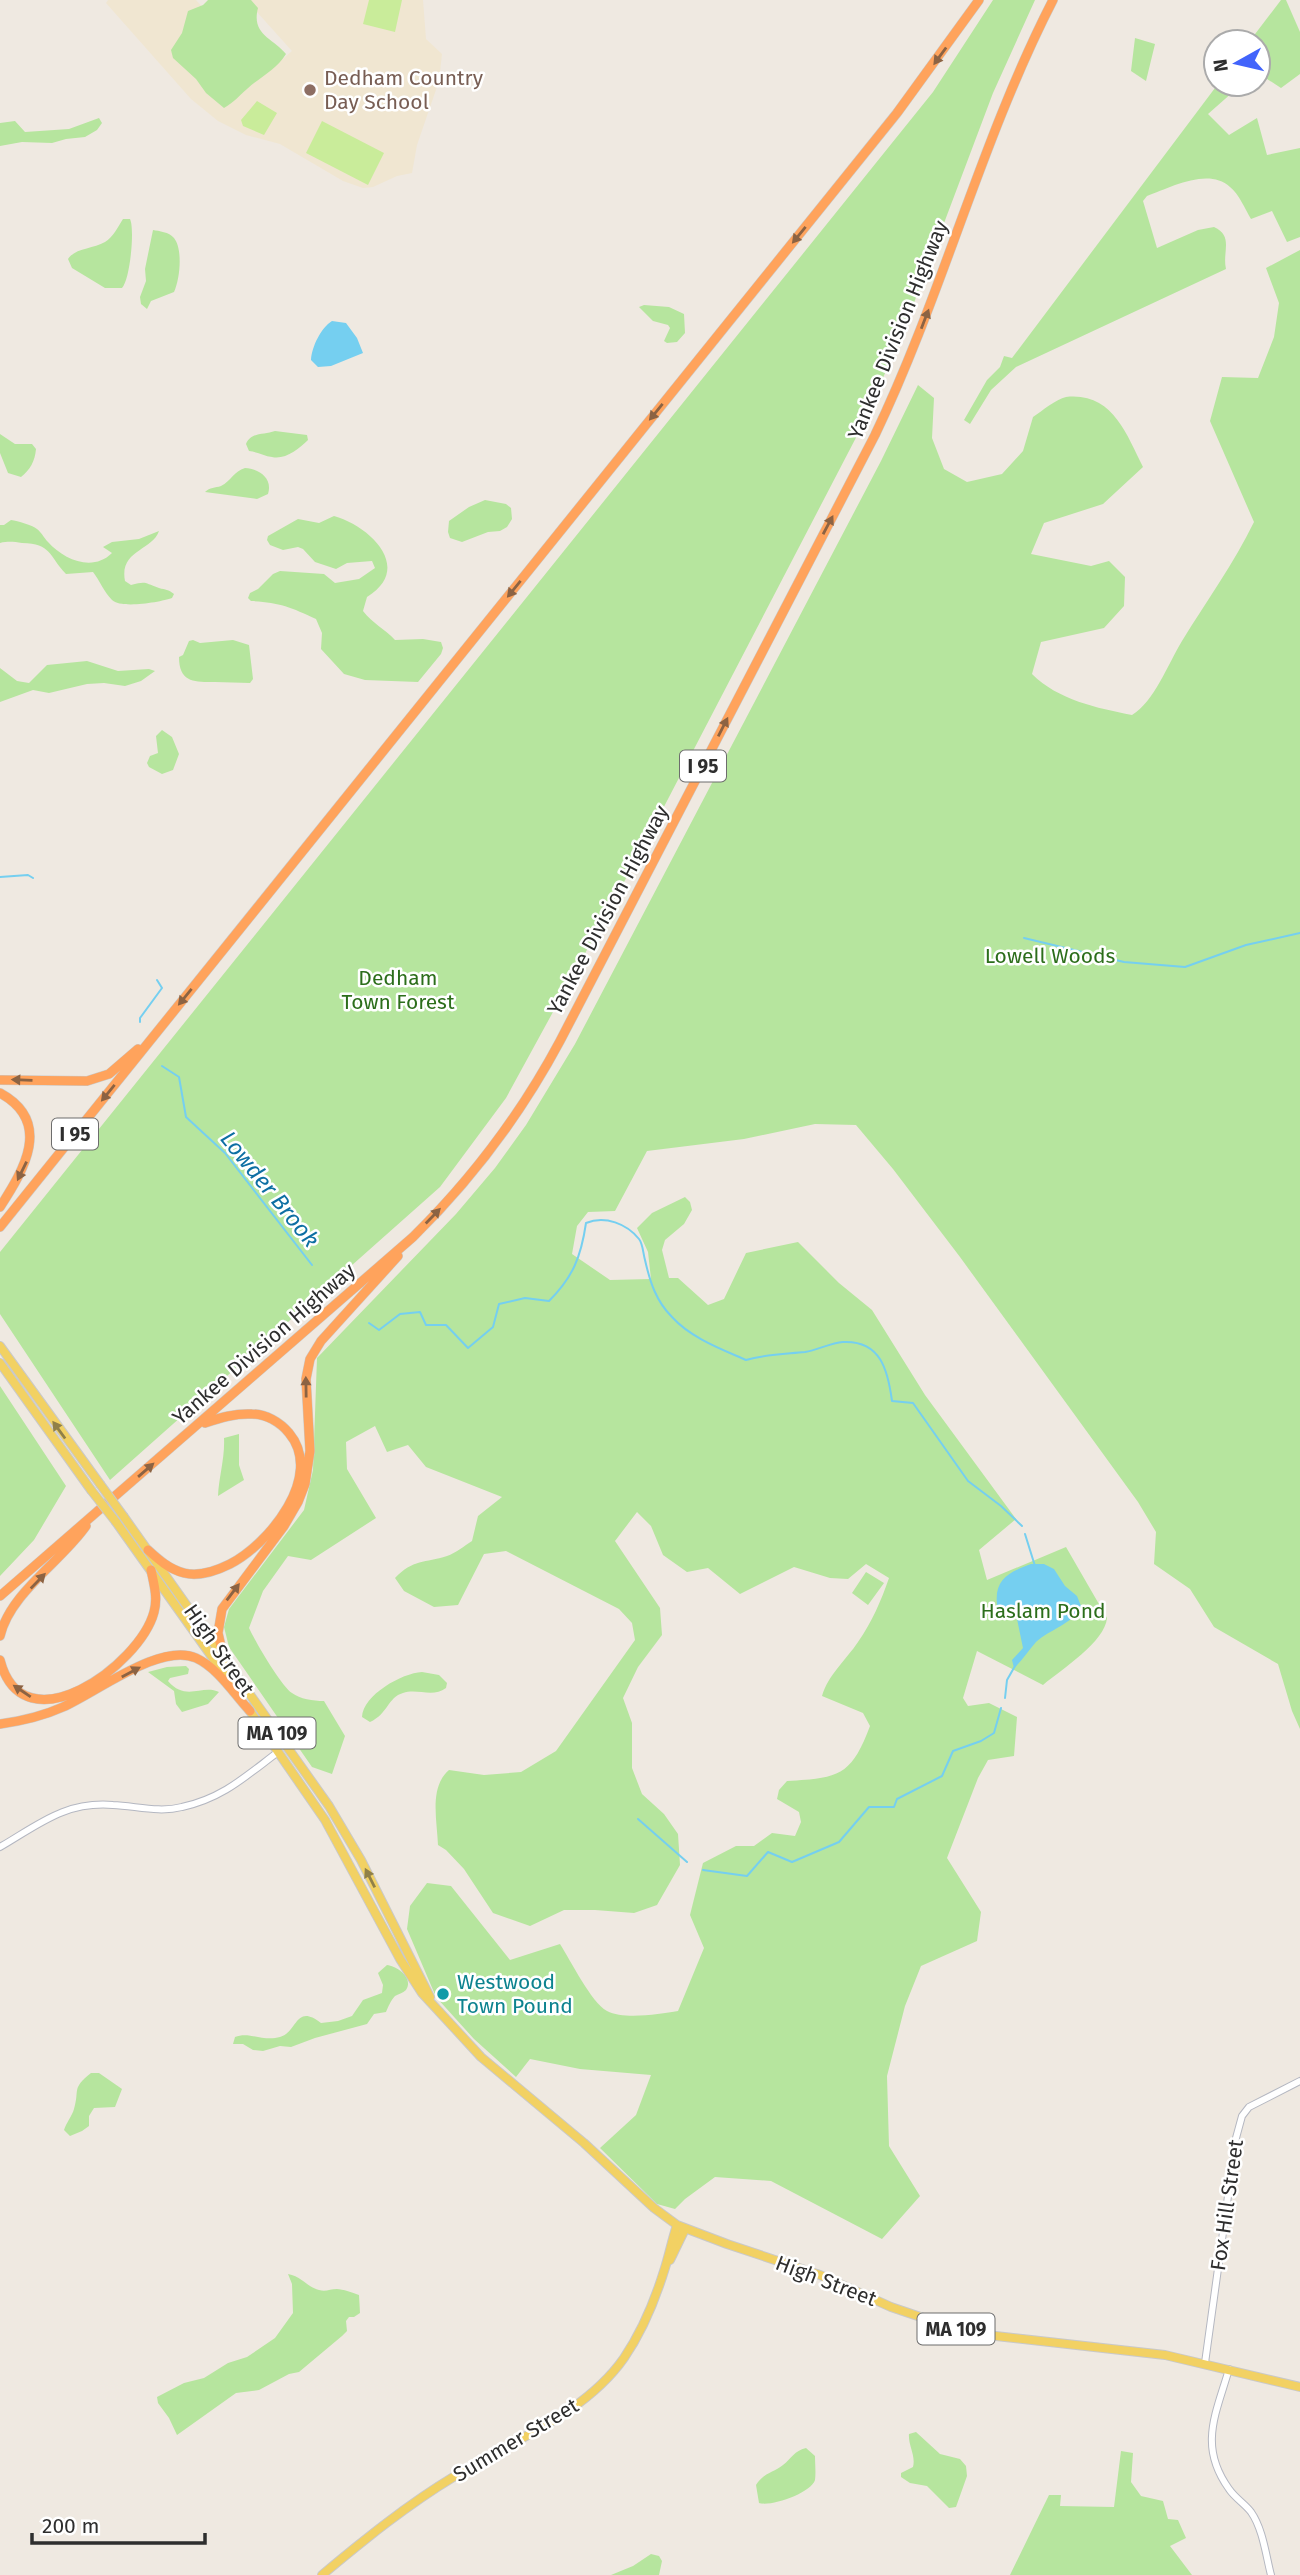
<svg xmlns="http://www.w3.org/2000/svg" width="1300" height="2575" font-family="'Fira Sans',sans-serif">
	<rect width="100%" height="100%" fill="#efe9e1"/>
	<path fill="#f0e6d1" d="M 108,0 L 196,0 L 264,75 L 292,51 L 246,0 L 423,0 L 426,39 L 442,54 L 439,81 L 417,145 L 412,173 L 397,176 L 373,187 L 363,188 L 343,181 L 280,144 L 246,135 L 218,121 L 191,99 L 106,3 Z"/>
	<path fill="#b6e59e" d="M 208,0 L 251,0 L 258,8 C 251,35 273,38 286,54 C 276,70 260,77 247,89 C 239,96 234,102 224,108 L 206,93 L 196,79 L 173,58 L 171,50 L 182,33 L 188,11 L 203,5 Z
		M 993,0 L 1035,0 L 993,93 L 903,332 L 861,428 L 642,849 L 506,1098 L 440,1187 L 110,1480 L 0,1314 L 0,1252 L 933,92 Z
		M 1281,0 L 1286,0 L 1300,32 L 1300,74 L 1281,88 L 1258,73 L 1258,42 L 1249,42 Z
		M 1135,38 L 1155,44 L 1146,81 L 1131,71 Z
		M 1218,84 L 1242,84 L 1208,114 L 1229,135 L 1257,118 L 1267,155 L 1300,148 L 1300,237 L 1287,242 L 1272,211 L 1251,219 C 1245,209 1239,194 1230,187 C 1208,167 1170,188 1147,196 L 1143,201 L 1157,248 L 1198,230 L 1214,227 C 1234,236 1222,252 1226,269 L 1016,367 L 991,390 L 970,424 L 964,420 L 987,380 L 1000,367 L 1004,356 L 1012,358 Z
		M 99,118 L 102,123 L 97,130 L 85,137 L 66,139 L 52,143 L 22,142 L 0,146 L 0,123 L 15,121 L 25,132 L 69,129 Z
		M 123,219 L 130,219 C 135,229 130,280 122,288 L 105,288 L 72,268 L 68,259 C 75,248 93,249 105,242 C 113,237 118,227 123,219 Z
		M 153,230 C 159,231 169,232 174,238 C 183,249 180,279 174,292 L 151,301 L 147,309 L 141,304 L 140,297 L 146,281 L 145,269 Z
		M 1300,250 L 1300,1729 L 1292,1711 L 1278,1664 L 1214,1627 L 1190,1589 L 1154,1564 L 1156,1532 L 1138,1502 L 960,1257 L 893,1169 L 856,1125 L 815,1124 L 744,1139 L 647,1151 L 615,1211 L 588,1212 L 577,1226 L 572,1254 L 610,1280 L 651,1279 L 648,1252 L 637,1228 L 652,1213 L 685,1197 L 690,1202 L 692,1210 L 684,1224 L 665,1240 L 662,1250 L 669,1278 L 678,1278 L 708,1305 L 724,1299 L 746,1253 L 798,1242 L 839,1283 L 872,1310 L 925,1395 L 1016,1519 L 979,1550 L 987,1580 L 1066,1547 L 1107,1618 C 1105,1642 1062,1669 1043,1685 L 977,1651 L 963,1698 L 968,1706 L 989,1703 L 1017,1717 L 1014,1756 L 988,1760 L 978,1778 L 947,1858 L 981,1912 L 977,1941 L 921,1966 L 905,2006 L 887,2076 L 889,2146 L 920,2196 L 882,2239 L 771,2181 L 715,2177 L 685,2199 L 675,2209 L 657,2204 L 600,2148 L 636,2115 L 651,2075 L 580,2069 L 530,2059 L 516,2077 L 474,2039 L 436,1997 L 407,1929 L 410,1906 L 427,1883 L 451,1886 L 510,1960 L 560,1944 C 571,1961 591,2002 607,2011 C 624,2020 660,2014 678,2011 L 704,1948 L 690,1915 L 703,1863 L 736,1846 L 754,1846 L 772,1833 L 795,1836 L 801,1822 L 799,1812 L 777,1799 L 779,1790 L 787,1781 C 838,1778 851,1777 870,1726 L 863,1713 L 822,1696 C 828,1675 846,1660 858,1642 C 872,1622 881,1601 889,1578 L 866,1564 L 848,1579 L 830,1578 L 794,1567 L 740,1594 L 708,1568 L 687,1572 L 663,1555 L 651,1526 L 637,1512 L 615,1541 L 660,1608 L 662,1635 L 638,1667 L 623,1698 L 632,1723 L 632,1768 L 642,1794 L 664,1814 L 678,1834 L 680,1865 L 657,1905 L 634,1913 L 595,1910 L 564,1910 L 530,1926 L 493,1913 L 464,1869 L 446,1850 L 438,1845 C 437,1820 429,1787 449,1770 L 484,1775 L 521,1772 L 556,1751 L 635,1640 L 632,1623 L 619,1609 L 506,1551 L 484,1554 L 458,1605 L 434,1607 L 404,1591 L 395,1578 C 413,1559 425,1563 447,1556 C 456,1553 464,1546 472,1541 L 478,1516 L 502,1497 L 426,1467 L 408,1445 L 387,1452 L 375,1426 L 346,1442 L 347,1469 L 376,1518 L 311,1560 L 288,1556 L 263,1591 L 249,1628 C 255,1641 281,1686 292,1693 C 300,1699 313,1701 324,1701 L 345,1736 L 332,1774 L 312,1767 L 229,1647 L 224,1627 L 229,1609 L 304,1510 L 313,1470 L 317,1358 L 456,1214 L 495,1168 L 526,1125 L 575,1044 L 881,461 L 918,385 L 934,398 L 932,438 L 944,469 L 967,482 L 1002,474 L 1023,451 L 1033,417 C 1042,411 1056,399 1066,397 C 1112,392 1126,433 1143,467 L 1103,504 L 1044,523 L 1031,554 L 1091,566 L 1109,561 L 1125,577 L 1124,606 L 1104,628 L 1041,642 L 1032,674 C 1058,700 1097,708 1132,715 C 1154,702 1168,664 1182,641 C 1206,602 1234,563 1254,522 L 1210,421 L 1222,377 L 1258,378 L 1274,337 L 1279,303 L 1266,268 Z
		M 644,305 L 669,307 L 684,314 L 685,333 L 677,342 L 667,343 L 664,341 L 670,328 L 668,325 L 653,321 L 639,307 Z
		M 275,431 L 307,435 L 308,440 C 299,449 285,460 272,457 C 264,456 258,452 249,451 L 246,444 C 251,432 264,435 275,431 Z
		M 0,434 L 15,444 L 32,444 L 36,449 C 35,461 30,470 21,477 L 8,473 L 0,453 Z
		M 245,468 C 259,469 273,478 268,494 L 257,499 L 205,492 C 210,487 215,488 221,486 C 231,481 234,471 245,468 Z
		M 485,500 L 506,504 L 511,508 L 512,519 L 507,527 L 500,531 L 488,532 L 462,542 L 450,538 L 448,532 L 449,521 L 469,507 Z
		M 334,516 C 370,526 414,568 367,597 L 363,611 C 372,623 385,629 395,640 L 423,639 L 441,642 L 443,648 L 441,654 L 418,682 L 365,680 L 344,674 L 321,649 L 322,633 L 316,619 C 291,607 278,602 251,601 L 248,598 L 250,593 L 258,589 L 273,574 L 280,571 L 324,574 L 335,583 L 359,579 L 375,568 L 372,561 L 347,563 L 336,569 L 315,562 L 303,549 L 298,547 L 283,550 L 270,545 L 267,540 L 268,536 L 298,519 L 319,523 Z
		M 11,520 C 18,521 32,525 37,529 C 42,533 44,538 48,542 C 64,560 93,572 112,553 L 103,547 L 112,542 L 139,539 L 159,531 C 152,551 119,550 125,581 L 131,585 C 147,581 144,583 159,588 C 166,590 168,589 174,594 L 172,598 C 161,602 121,609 112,600 C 104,592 100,581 93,572 L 66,574 C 48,555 52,544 22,543 C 14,542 9,541 0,543 L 0,525 L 4,525 Z
		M 193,640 L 200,643 L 233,640 L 249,645 L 253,679 L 250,683 C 239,683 226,682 215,682 C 195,682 179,683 179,657 L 183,655 L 189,641 Z
		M 87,661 L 118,671 L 149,669 L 155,671 L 141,681 L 125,686 L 104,683 L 87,684 L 49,693 L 33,690 L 0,702 L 0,668 L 17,681 L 29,683 L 47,665 Z
		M 162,730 L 172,737 L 179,754 L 173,770 L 162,774 L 149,767 L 147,763 L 150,756 L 158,753 L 156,736 Z
		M 0,1386 L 66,1486 L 34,1540 L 0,1576 Z
		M 239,1434 L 239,1465 L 244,1480 L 218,1496 C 219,1476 225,1458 224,1438 Z
		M 866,1572 L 884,1583 L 868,1605 L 852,1593 Z
		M 186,1666 L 189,1669 L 188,1674 L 170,1678 L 168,1681 C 186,1702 202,1684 219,1692 L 208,1704 L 182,1712 L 176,1704 L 174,1691 L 148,1672 L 167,1667 Z
		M 422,1672 L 439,1675 L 447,1683 L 446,1688 C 433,1698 417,1688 403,1693 C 388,1697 388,1714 370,1722 L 362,1717 C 363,1695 402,1673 422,1672 Z
		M 387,1965 C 397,1966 414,1978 406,1990 C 403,1993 398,1994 395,1996 C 391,2000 388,2007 386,2012 L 374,2014 L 367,2024 L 315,2038 L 291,2047 L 280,2046 L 263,2051 L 253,2050 L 243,2044 L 233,2044 L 235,2037 C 249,2031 263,2042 280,2037 C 298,2032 295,2003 321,2023 L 338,2021 L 352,2016 L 363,2000 L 382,1993 L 383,1985 L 378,1973 Z
		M 91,2073 L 99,2073 L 122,2089 L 115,2107 L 94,2108 L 89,2116 L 89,2126 L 82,2131 L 70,2136 L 64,2130 C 66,2123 72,2116 74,2109 C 80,2089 71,2089 91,2073 Z
		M 288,2274 C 301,2276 307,2287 319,2290 C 326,2292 330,2289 337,2289 C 342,2289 354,2293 359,2295 L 360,2313 L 354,2317 L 349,2317 L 346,2321 L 347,2331 L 342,2336 L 299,2372 L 289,2374 L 259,2390 L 236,2393 L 177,2435 L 169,2418 L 158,2403 L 157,2397 L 184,2383 L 204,2378 L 228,2363 L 247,2357 L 275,2338 L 293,2313 L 292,2284 Z
		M 916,2432 L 940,2454 L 960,2459 L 966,2466 L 967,2476 L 956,2507 L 949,2508 L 927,2486 L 910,2483 L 901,2477 L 901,2473 L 913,2467 C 916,2455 908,2446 909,2434 Z
		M 806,2448 L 815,2456 C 815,2463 816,2473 815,2480 C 811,2493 771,2507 759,2503 L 756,2485 C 763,2473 773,2473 783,2465 C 792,2458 794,2451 806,2448 Z
		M 1121,2451 L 1133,2453 L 1131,2482 L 1141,2496 L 1163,2501 L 1168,2519 L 1178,2520 L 1186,2538 L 1170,2546 L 1192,2575 L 1010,2575 L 1049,2495 L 1061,2495 L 1060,2506 L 1114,2507 Z
		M 651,2554 L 659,2556 L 662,2561 L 659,2575 L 611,2575 L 633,2566 Z"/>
	<path fill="#c9ec9a" d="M 369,0 L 402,0 L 395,32 L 363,24 Z
		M 257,101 L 277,113 L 264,135 L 243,126 L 241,120 Z
		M 322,121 L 384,153 L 368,185 L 306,153 Z"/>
	<path fill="#75cff0" d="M 332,321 L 346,323 L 357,338 L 363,353 L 331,366 L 318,367 L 311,360 C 312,346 321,328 332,321 Z
		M 1031,1564 L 1044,1564 L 1054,1569 L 1065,1586 L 1077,1596 L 1081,1606 C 1072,1625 1050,1629 1036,1642 C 1028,1651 1023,1660 1014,1668 L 1012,1660 L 1023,1648 L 1017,1619 L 1013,1612 L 998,1611 C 992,1580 1007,1573 1031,1564 Z"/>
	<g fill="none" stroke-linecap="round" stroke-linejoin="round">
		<path stroke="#75cff0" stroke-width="2" d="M 0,877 L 28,875 L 33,878
			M 1024,938 L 1124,962 L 1185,967 L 1246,945 L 1300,933
			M 140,1022 L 140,1018 L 162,988 L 157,980
			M 162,1066 L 179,1077 L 186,1117 L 225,1153 L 312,1265
			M 369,1323 L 379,1330 L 400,1314 L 420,1312 L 426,1325 L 446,1325 L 468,1348 L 493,1327 L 499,1304 L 525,1298 L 549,1301 C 573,1277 581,1257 586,1223 C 605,1215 627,1224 639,1239 C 643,1244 643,1253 645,1260 C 650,1282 656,1301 672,1317 C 691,1338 721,1349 746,1360 C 766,1354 785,1354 805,1352 C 818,1350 830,1343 843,1342 C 881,1340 888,1371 892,1401 L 913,1403 L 968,1481 L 1001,1506 L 1022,1526
			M 1025,1534 L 1035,1566
			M 1005,1698 L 1007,1680 L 1015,1666
			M 638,1819 L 687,1862
			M 703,1870 L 747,1876 L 768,1852 L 792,1862 L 839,1842 L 869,1807 L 894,1807 L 897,1799 L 942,1776 L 953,1751 L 981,1741 L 994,1733 L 1001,1708"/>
		<defs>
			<path id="minor" d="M 0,1847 C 38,1825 65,1801 113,1805 C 136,1806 159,1813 182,1807 C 223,1798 246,1776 278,1752
				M 1205,2363 L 1236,2138 L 1242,2116 L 1249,2107 L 1300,2081
				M 1229,2369 C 1216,2414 1198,2446 1229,2489 C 1235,2498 1245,2504 1251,2512 C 1263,2529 1266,2556 1271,2575"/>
			<path id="major" d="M 0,1346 L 100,1484
				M 0,1363 L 91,1490
				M 124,1517 L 329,1806 L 361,1860 L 430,1997
				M 116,1522 L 232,1685
				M 247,1707 L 325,1820 L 400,1959 L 422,1993 L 481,2057 L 584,2143 L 654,2208 L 677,2225 L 727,2244 L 820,2275 L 891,2307 L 953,2328 L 987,2335 L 1165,2355 L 1300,2387
				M 670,2260 L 685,2229
				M 322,2575 C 365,2539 407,2505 455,2476 C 512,2440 584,2415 624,2358 C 641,2333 655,2300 664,2271 C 669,2256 672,2240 677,2225"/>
			<path id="highway" d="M 0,1080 L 87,1081 L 109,1074 L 138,1049
				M 0,1093 C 53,1122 24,1170 0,1207
				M 0,1227 L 897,113 L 979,0
				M 148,1550 C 159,1560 169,1569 184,1573 C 200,1577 216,1571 230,1564 C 269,1544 325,1476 289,1433 C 280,1422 266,1414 252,1414 C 235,1413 220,1418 205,1423
				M 0,1596 L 413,1237 C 472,1179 521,1114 560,1041 L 875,435 C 943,293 981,140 1053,0
				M 0,1636 C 10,1593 61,1562 86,1526
				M 223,1655 L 218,1633 L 222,1609 L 284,1526 L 298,1502 L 305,1484 L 310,1451 L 306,1379 L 310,1359 L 321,1341 L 398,1256
				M 0,1660 C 23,1750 140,1665 154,1612 C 158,1598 154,1584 151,1570
				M 0,1724 C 22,1721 43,1716 63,1707 C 97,1692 161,1642 196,1658 C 218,1668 234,1694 250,1711"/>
		</defs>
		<use href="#minor" stroke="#b4b7c1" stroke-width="8"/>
		<use href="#major" stroke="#c9c9c9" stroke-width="10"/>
		<use href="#highway" stroke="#c9c9c9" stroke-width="10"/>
		<use href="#minor" stroke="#fff" stroke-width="6"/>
		<use href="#major" stroke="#f2d163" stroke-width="8"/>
		<use href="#highway" stroke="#ffa35c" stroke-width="9"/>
		<defs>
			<path id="major-bridge" d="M 100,1484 L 124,1517
				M 91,1490 L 116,1522"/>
		</defs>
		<use href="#major-bridge" stroke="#c9c9c9" stroke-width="10" stroke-linecap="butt"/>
		<use href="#major-bridge" stroke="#f2d163" stroke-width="8"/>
	</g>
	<defs><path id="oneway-solid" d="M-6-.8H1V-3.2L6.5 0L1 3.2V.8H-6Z" transform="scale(1.75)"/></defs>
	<g fill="#8c6343">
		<use href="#oneway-solid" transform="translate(940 56) rotate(126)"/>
		<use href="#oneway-solid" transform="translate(799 235) rotate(129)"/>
		<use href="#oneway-solid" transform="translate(925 319) rotate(-69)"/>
		<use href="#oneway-solid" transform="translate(656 412) rotate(129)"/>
		<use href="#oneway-solid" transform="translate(828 525) rotate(-62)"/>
		<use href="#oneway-solid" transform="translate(514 589) rotate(129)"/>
		<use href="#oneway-solid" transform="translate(723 727) rotate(-63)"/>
		<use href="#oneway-solid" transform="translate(185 997) rotate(129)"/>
		<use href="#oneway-solid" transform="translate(22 1080) rotate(-178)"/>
		<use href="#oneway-solid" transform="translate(108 1093) rotate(129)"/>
		<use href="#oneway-solid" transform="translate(22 1171) rotate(116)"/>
		<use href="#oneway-solid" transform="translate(433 1216) rotate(-46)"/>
		<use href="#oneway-solid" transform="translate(306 1387) rotate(-91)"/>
		<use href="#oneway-solid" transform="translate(146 1470) rotate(-41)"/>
		<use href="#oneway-solid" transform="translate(38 1581) rotate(-46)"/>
		<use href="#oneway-solid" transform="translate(233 1592) rotate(-53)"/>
		<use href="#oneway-solid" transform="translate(131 1672) rotate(-28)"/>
		<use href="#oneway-solid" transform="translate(22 1691) rotate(-146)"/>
	</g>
	<g fill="#908048">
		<use href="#oneway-solid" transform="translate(59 1430) rotate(-126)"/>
		<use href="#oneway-solid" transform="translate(370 1878) rotate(-117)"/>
	</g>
	<circle fill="#8d6e63" stroke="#fff" stroke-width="2.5" cx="310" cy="90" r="7"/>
	<circle fill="#0f9aa8" stroke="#fff" stroke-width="2.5" cx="443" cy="1994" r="7"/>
	<g text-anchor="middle" stroke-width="5" stroke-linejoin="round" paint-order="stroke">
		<g fill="#fff" stroke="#6d6d6d" stroke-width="2">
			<rect x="680" y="750.5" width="46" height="31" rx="5"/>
			<rect x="52" y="1118.5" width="46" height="31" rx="5"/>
			<rect x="238.5" y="1717.5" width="77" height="31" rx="5"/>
			<rect x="917.5" y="2313.5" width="77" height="31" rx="5"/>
		</g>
		<g font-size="19" font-weight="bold" fill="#2e2e2e">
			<text x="703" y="773">I 95</text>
			<text x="75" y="1141">I 95</text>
			<text x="277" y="1740">MA 109</text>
			<text x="956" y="2336">MA 109</text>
		</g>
		<g font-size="21" fill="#785e54" stroke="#fff" text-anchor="start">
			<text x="324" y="85">Dedham Country<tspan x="324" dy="24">Day School</tspan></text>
		</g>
		<g font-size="21" fill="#2e2e2e" stroke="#fff">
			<text transform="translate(898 330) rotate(-68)" y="7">Yankee Division Highway</text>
			<text transform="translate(608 910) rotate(-62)" y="7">Yankee Division Highway</text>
			<text transform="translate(264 1344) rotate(-41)" y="7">Yankee Division Highway</text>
			<text transform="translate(219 1650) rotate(55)" y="7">High Street</text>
			<text transform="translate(1227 2205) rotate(-82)" y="7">Fox Hill Street</text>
			<text transform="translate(826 2281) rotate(21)" y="7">High Street</text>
			<text transform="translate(516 2440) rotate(-31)" y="7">Summer Street</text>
		</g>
		<g font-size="21" fill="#2c6e1b" stroke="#fff">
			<text x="1050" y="963">Lowell Woods</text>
			<text x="398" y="985">Dedham<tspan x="398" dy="24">Town Forest</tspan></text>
			<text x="1043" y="1618">Haslam Pond</text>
		</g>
		<g font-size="21" fill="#0d838f" stroke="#fff" text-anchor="start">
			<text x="457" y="1989">Westwood<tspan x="457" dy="24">Town Pound</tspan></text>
		</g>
		<g font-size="23" font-style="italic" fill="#0d6fa3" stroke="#fff">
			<text transform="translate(270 1189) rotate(51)" y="8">Lowder Brook</text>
		</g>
	</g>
	<g transform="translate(1237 63) rotate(262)"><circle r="33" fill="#ffffff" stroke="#ababab" stroke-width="2"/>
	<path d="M0-5L12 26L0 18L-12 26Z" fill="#4264fb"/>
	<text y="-10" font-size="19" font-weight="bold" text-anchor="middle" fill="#2e2e2e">N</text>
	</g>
	<path d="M32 2533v10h173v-10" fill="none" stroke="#2e2e2e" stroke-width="3.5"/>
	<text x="42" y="2533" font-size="21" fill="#2e2e2e" stroke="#ffffff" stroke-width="5" paint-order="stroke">200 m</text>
</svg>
